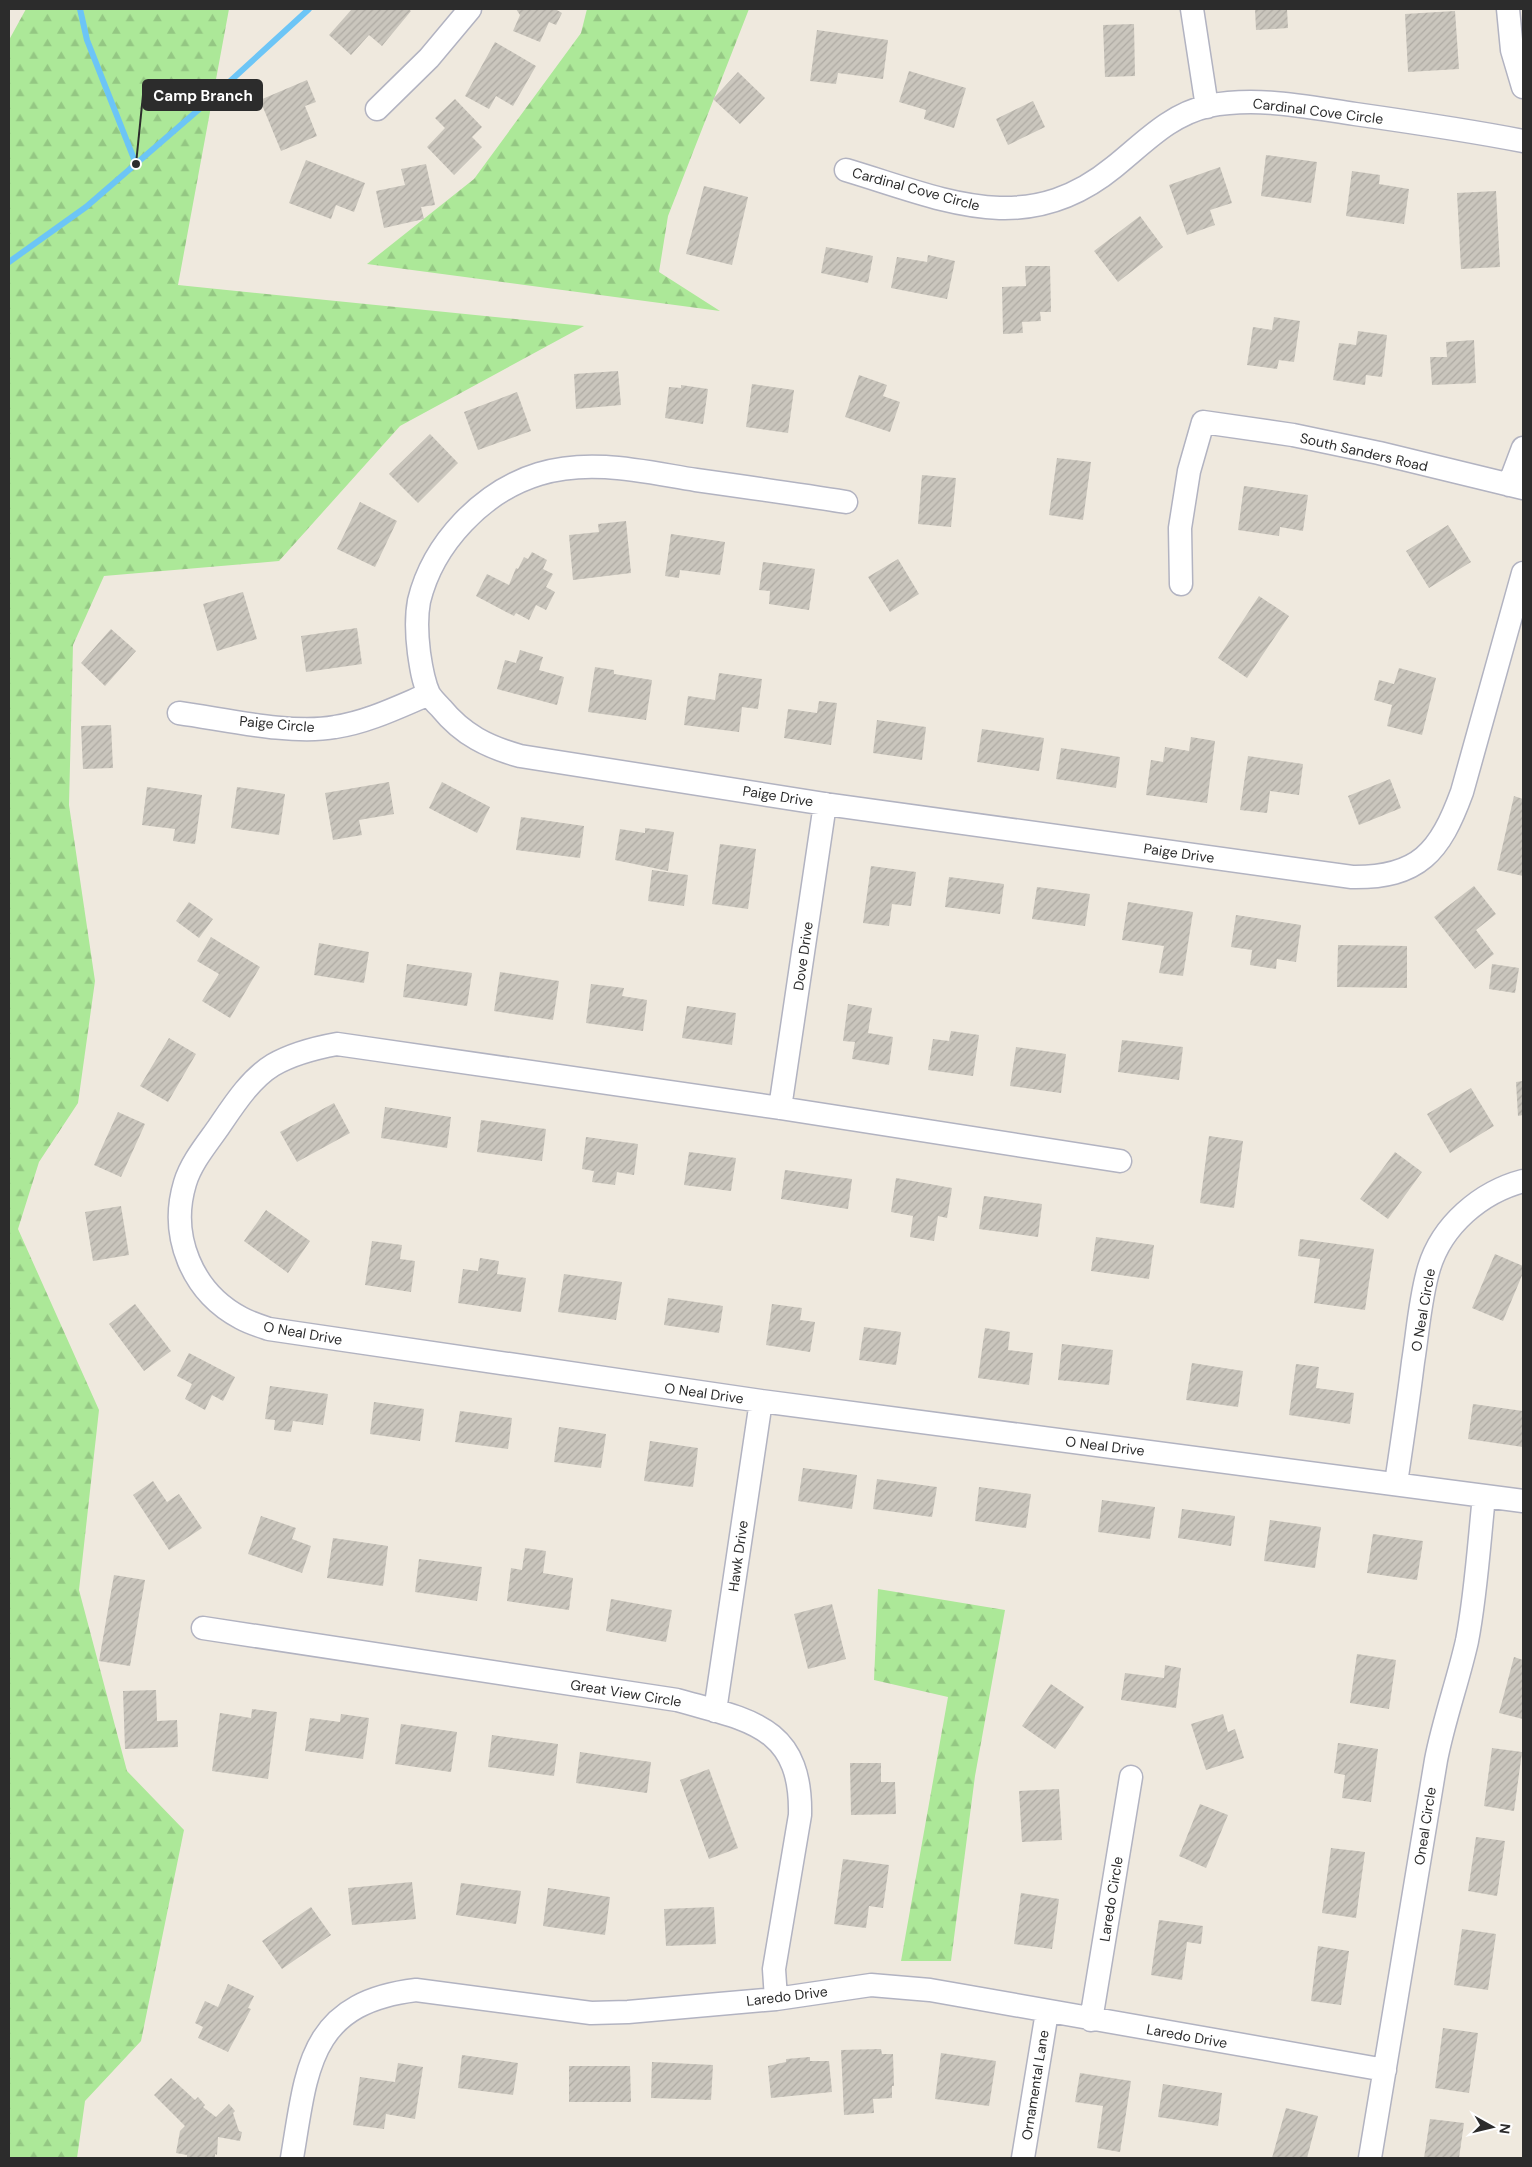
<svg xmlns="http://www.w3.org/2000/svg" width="1532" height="2167" font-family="'DM Sans',sans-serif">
	<defs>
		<pattern id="forest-firs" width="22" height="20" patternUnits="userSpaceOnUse" patternTransform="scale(1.25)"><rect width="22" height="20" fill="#ace898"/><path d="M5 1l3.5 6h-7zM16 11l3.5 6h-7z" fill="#94c783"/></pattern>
		<pattern id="building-hatch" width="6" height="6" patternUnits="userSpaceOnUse" patternTransform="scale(1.25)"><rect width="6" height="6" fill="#cac6bd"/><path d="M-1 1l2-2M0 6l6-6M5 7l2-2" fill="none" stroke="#aeaaa3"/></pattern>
	</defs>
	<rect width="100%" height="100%" fill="#efe9de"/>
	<path fill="url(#forest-firs)" d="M 26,9 L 229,9 L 178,285 L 584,326 L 400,426 L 279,561 L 104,576 L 73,645 L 69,805 L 95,981 L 78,1103 L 39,1162 L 18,1229 L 99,1410 L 79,1590 L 127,1771 L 184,1830 L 141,2041 L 85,2101 L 77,2158 L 9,2158 L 9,40 Z
		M 587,9 L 749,9 L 668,216 L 659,272 L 720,311 L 367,264 L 474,179 L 581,33 Z
		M 878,1589 L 1005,1610 L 975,1776 L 951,1961 L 901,1961 L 948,1697 L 874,1680 Z"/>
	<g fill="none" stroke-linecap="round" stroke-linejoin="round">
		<path stroke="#6cc5f6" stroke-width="6" d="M 80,9 L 87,40 L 136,164
			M 9,262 L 86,207 L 204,105 L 309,9"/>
	</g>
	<path fill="url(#building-hatch)" d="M 352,9 L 408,9 L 411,11 L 382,46 L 369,35 L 351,55 L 329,35 Z
		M 516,9 L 555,9 L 562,13 L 556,25 L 549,22 L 540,42 L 513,31 L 520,15 Z
		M 1255,9 L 1287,9 L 1288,28 L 1256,30 Z
		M 1455,11 L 1459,69 L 1408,72 L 1405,14 Z
		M 1134,24 L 1135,76 L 1105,77 L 1103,25 Z
		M 817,30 L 888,40 L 883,79 L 838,73 L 836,84 L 810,81 Z
		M 495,42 L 536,66 L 513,106 L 496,96 L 489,109 L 465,96 Z
		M 909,71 L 966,88 L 954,128 L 924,119 L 926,110 L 899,102 Z
		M 738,72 L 765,98 L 740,124 L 713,99 Z
		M 307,80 L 316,102 L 305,106 L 317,136 L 281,151 L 260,100 Z
		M 455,99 L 482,127 L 472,137 L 482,147 L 454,175 L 427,147 L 445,128 L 435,118 Z
		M 1033,101 L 1045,127 L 1008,145 L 996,119 Z
		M 1266,155 L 1317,162 L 1311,203 L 1261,196 Z
		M 306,160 L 365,183 L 354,212 L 336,205 L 331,219 L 289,203 Z
		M 426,164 L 435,205 L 421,207 L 424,219 L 384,228 L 376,191 L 405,185 L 401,169 Z
		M 1220,167 L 1232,203 L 1210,210 L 1215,225 L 1187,235 L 1169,185 Z
		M 1352,171 L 1380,175 L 1379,184 L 1409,189 L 1404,224 L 1346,216 Z
		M 704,186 L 748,197 L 732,265 L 686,254 Z
		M 1496,191 L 1500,267 L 1461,269 L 1457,193 Z
		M 1140,216 L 1163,247 L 1118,282 L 1094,251 Z
		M 826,247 L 873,256 L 868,283 L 821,273 Z
		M 928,255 L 955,261 L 947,299 L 891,288 L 897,257 L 927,262 Z
		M 1025,266 L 1050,266 L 1051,312 L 1040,312 L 1041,321 L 1022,322 L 1023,333 L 1003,334 L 1002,287 L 1026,286 Z
		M 1274,317 L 1300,321 L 1294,362 L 1279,360 L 1277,369 L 1247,365 L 1253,327 L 1272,330 Z
		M 1358,331 L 1387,335 L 1382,377 L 1366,375 L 1365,385 L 1333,380 L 1339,343 L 1356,345 Z
		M 1474,340 L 1476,383 L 1432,385 L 1430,357 L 1447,357 L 1446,342 Z
		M 618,371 L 621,405 L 576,409 L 574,374 Z
		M 859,375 L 887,385 L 883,396 L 900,402 L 890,432 L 845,417 Z
		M 752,384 L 794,390 L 788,433 L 746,427 Z
		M 681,385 L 708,389 L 703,424 L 665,418 L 669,387 L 681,388 Z
		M 517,392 L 531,431 L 478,450 L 464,412 Z
		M 430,434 L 458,463 L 418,503 L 389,474 Z
		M 1057,458 L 1091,462 L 1083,520 L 1049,515 Z
		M 922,475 L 956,478 L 951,527 L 918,524 Z
		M 1244,486 L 1308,495 L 1303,531 L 1280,527 L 1279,536 L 1238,530 Z
		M 360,502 L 397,521 L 375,567 L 337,549 Z
		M 626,521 L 631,573 L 573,580 L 569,535 L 599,532 L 598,524 Z
		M 1448,525 L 1471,562 L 1429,588 L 1406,551 Z
		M 671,534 L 725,542 L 720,575 L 680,570 L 679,578 L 665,576 Z
		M 532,552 L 547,560 L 543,569 L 553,574 L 546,587 L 555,592 L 546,610 L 536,605 L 529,620 L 516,613 L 514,616 L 476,596 L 487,574 L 509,585 L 516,568 L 518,569 L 524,557 L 528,559 Z
		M 898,559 L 919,594 L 890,612 L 868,577 Z
		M 763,562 L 815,569 L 809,610 L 769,604 L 770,591 L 759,590 Z
		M 243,592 L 257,639 L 217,651 L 203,604 Z
		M 1259,596 L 1289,616 L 1247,678 L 1218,658 Z
		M 357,628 L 362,664 L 306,672 L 301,636 Z
		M 111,629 L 136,651 L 105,686 L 81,663 Z
		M 520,650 L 543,657 L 539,670 L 564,677 L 557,705 L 497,689 L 505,660 L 516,663 Z
		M 595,667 L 614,670 L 614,674 L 652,680 L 646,720 L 588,712 Z
		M 1399,668 L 1436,678 L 1422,735 L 1387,726 L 1392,705 L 1374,700 L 1379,680 L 1394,684 Z
		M 719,673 L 762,679 L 758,709 L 742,707 L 739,732 L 684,725 L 688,696 L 715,700 Z
		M 819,701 L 837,703 L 831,745 L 784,738 L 788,709 L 817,713 Z
		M 877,720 L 926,727 L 922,760 L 873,753 Z
		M 111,725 L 113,768 L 83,769 L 81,726 Z
		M 982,729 L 1044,738 L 1039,771 L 977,762 Z
		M 1191,737 L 1215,741 L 1207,803 L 1146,795 L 1151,760 L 1163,762 L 1165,747 L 1189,751 Z
		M 1061,748 L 1120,757 L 1116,788 L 1056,779 Z
		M 1248,756 L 1303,764 L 1299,795 L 1270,791 L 1267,813 L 1240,810 Z
		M 1390,779 L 1401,808 L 1359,825 L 1348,796 Z
		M 389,782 L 394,814 L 359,820 L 362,835 L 333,840 L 325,793 Z
		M 442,782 L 490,807 L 477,833 L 429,808 Z
		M 147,787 L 202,795 L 195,844 L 173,841 L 175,829 L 142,825 Z
		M 237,787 L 285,794 L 279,835 L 231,828 Z
		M 1514,796 L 1523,799 L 1523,876 L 1497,870 Z
		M 521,817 L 584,826 L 580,858 L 516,850 Z
		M 645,828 L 674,832 L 668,871 L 615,860 L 620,829 L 645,833 Z
		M 720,844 L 756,849 L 748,909 L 712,904 Z
		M 871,866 L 916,872 L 911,906 L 892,904 L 889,926 L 863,923 Z
		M 652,870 L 688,875 L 684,906 L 648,901 Z
		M 949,877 L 1004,884 L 1000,914 L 945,907 Z
		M 1474,886 L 1496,914 L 1476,930 L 1494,954 L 1475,969 L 1434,917 Z
		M 1037,887 L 1090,894 L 1085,926 L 1032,919 Z
		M 189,902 L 213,919 L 199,938 L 176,921 Z
		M 1128,902 L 1193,912 L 1183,976 L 1159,973 L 1164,946 L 1122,940 Z
		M 1236,915 L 1301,925 L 1296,962 L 1277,959 L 1276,969 L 1250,965 L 1252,950 L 1231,947 Z
		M 211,937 L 260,967 L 230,1018 L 202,1001 L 219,974 L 197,961 Z
		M 319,943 L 369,952 L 364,983 L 314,975 Z
		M 1338,945 L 1407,946 L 1407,988 L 1337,987 Z
		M 407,964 L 472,973 L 467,1006 L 403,997 Z
		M 1492,964 L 1519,968 L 1515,993 L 1489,989 Z
		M 500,972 L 559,981 L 553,1020 L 494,1011 Z
		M 591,984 L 624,988 L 622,996 L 647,1000 L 643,1031 L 586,1023 Z
		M 848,1004 L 872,1008 L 868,1033 L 893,1037 L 889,1065 L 852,1059 L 855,1042 L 843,1041 Z
		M 687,1006 L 736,1013 L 732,1045 L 682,1038 Z
		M 951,1031 L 979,1035 L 973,1076 L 928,1070 L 933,1039 L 949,1041 Z
		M 169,1038 L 196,1054 L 168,1102 L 140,1086 Z
		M 1122,1040 L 1183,1047 L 1179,1080 L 1118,1072 Z
		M 1016,1047 L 1066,1054 L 1061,1093 L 1010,1086 Z
		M 1523,1081 L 1523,1115 L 1518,1116 L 1516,1082 Z
		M 1471,1088 L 1494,1126 L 1450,1153 L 1427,1114 Z
		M 334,1103 L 350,1133 L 297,1162 L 280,1132 Z
		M 385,1107 L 451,1117 L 447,1148 L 381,1138 Z
		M 118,1112 L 145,1124 L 121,1177 L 94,1165 Z
		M 481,1120 L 546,1129 L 542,1161 L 477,1152 Z
		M 1209,1136 L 1243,1141 L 1234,1208 L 1200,1203 Z
		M 586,1137 L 638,1144 L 634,1175 L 617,1172 L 615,1185 L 592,1182 L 594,1171 L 582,1169 Z
		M 689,1152 L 736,1158 L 731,1191 L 684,1185 Z
		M 1395,1152 L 1422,1172 L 1388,1219 L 1360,1199 Z
		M 785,1170 L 852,1179 L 848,1209 L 781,1199 Z
		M 896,1178 L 952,1188 L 947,1218 L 938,1216 L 934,1241 L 910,1237 L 913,1216 L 891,1212 Z
		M 984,1196 L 1042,1204 L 1038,1237 L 979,1229 Z
		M 121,1206 L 129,1255 L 93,1261 L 85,1212 Z
		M 266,1210 L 310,1241 L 288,1273 L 244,1241 Z
		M 1096,1237 L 1154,1245 L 1149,1279 L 1091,1271 Z
		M 1300,1239 L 1374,1249 L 1365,1310 L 1314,1303 L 1320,1259 L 1298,1256 Z
		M 372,1241 L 402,1245 L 400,1259 L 415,1261 L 411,1292 L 365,1285 Z
		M 1495,1254 L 1523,1266 L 1523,1273 L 1503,1321 L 1472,1308 Z
		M 480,1258 L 499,1261 L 497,1274 L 526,1278 L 521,1312 L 458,1303 L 463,1269 L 478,1271 Z
		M 564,1274 L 622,1282 L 616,1320 L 558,1312 Z
		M 668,1298 L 723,1306 L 719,1333 L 664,1325 Z
		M 135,1304 L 171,1351 L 144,1371 L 109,1324 Z
		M 772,1304 L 802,1308 L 800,1320 L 815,1322 L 810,1352 L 766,1345 Z
		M 864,1327 L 901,1332 L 896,1365 L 859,1360 Z
		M 985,1328 L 1010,1332 L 1008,1350 L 1033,1353 L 1029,1385 L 978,1378 Z
		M 1062,1344 L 1113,1350 L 1109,1385 L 1058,1380 Z
		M 189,1353 L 235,1377 L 223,1401 L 212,1395 L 205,1410 L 185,1399 L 192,1384 L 177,1376 Z
		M 1192,1363 L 1243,1371 L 1238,1407 L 1186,1400 Z
		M 1296,1364 L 1319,1367 L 1316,1388 L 1354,1393 L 1350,1424 L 1289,1415 Z
		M 270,1386 L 328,1394 L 323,1425 L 293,1421 L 291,1432 L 274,1430 L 275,1420 L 265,1419 Z
		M 374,1402 L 424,1409 L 420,1441 L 370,1434 Z
		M 1473,1404 L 1523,1411 L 1523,1447 L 1468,1439 Z
		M 460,1411 L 512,1418 L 508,1449 L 455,1442 Z
		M 559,1427 L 606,1434 L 601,1468 L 554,1462 Z
		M 650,1441 L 698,1448 L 693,1487 L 644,1481 Z
		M 803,1468 L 857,1475 L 852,1509 L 798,1501 Z
		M 877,1479 L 937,1487 L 932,1517 L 873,1509 Z
		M 153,1481 L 167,1502 L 179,1494 L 202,1528 L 169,1550 L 133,1495 Z
		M 979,1487 L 1031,1494 L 1026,1528 L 975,1521 Z
		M 1102,1500 L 1155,1507 L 1150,1539 L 1098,1532 Z
		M 1182,1509 L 1235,1516 L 1231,1546 L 1178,1538 Z
		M 261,1516 L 296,1528 L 292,1539 L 311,1546 L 302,1573 L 248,1554 Z
		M 1270,1520 L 1321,1527 L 1315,1568 L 1264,1561 Z
		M 1373,1534 L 1423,1541 L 1417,1580 L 1367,1573 Z
		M 333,1538 L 388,1546 L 383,1586 L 327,1578 Z
		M 525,1548 L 546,1551 L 543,1573 L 573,1578 L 569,1610 L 507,1601 L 511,1568 L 522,1570 Z
		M 419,1559 L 482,1567 L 477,1601 L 415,1592 Z
		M 114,1575 L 145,1580 L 130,1666 L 99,1661 Z
		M 611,1599 L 672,1610 L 666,1642 L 606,1631 Z
		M 832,1604 L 846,1659 L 808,1669 L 794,1614 Z
		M 1357,1654 L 1396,1660 L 1389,1709 L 1350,1703 Z
		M 1514,1657 L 1523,1660 L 1523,1719 L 1499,1713 Z
		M 1165,1665 L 1181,1668 L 1176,1708 L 1121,1700 L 1125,1673 L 1164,1678 Z
		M 1051,1684 L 1084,1707 L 1055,1749 L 1022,1726 Z
		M 156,1690 L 157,1721 L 177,1720 L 178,1747 L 125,1749 L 123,1691 Z
		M 252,1709 L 277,1712 L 268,1779 L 212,1771 L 220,1713 L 251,1718 Z
		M 341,1714 L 369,1718 L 363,1759 L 305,1751 L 310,1718 L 340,1722 Z
		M 1223,1714 L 1228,1732 L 1235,1729 L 1244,1758 L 1206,1770 L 1191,1724 Z
		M 401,1724 L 457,1732 L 451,1772 L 395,1764 Z
		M 492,1735 L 558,1744 L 554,1776 L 488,1767 Z
		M 1338,1743 L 1378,1749 L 1371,1802 L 1342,1798 L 1345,1775 L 1334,1773 Z
		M 1492,1748 L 1522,1752 L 1514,1811 L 1484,1806 Z
		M 580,1752 L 651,1762 L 647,1793 L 576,1783 Z
		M 850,1763 L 881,1763 L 881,1782 L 895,1782 L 896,1814 L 851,1815 Z
		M 709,1769 L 738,1848 L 709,1859 L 680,1780 Z
		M 1059,1789 L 1062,1840 L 1022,1842 L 1019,1791 Z
		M 1200,1804 L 1228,1815 L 1206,1868 L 1179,1856 Z
		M 1476,1837 L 1505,1841 L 1497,1896 L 1468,1891 Z
		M 1331,1848 L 1365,1852 L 1356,1918 L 1322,1913 Z
		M 843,1859 L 889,1865 L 883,1908 L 869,1906 L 866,1928 L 834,1924 Z
		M 412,1882 L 416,1919 L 352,1925 L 348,1888 Z
		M 461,1883 L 521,1891 L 516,1924 L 456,1915 Z
		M 548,1888 L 610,1897 L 605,1935 L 543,1926 Z
		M 1021,1893 L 1059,1899 L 1052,1949 L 1014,1944 Z
		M 311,1907 L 331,1935 L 282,1969 L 262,1941 Z
		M 714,1907 L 716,1944 L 666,1946 L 664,1909 Z
		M 1159,1920 L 1203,1926 L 1201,1944 L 1187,1942 L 1182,1980 L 1151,1975 Z
		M 1462,1929 L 1496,1934 L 1488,1990 L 1454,1985 Z
		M 1318,1946 L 1349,1951 L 1341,2005 L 1311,2001 Z
		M 228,1984 L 254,1996 L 248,2008 L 251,2009 L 228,2052 L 198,2038 L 203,2027 L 195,2023 L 205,2001 L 218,2007 Z
		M 1443,2028 L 1478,2033 L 1469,2093 L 1435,2088 Z
		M 881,2049 L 882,2054 L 893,2054 L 894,2086 L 892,2086 L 892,2098 L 873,2099 L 874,2113 L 844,2115 L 841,2050 Z
		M 941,2053 L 996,2061 L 989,2106 L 935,2099 Z
		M 462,2055 L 518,2063 L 513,2095 L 458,2088 Z
		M 810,2057 L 810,2061 L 829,2061 L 832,2092 L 771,2098 L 768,2066 L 786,2062 L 786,2059 Z
		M 652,2062 L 713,2065 L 711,2100 L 651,2098 Z
		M 398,2063 L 423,2067 L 415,2119 L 386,2114 L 384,2129 L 353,2125 L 360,2077 L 395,2082 Z
		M 569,2066 L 630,2066 L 631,2102 L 569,2102 Z
		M 1080,2073 L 1131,2081 L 1120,2152 L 1097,2148 L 1103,2106 L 1075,2102 Z
		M 171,2078 L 195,2100 L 198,2097 L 205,2105 L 203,2107 L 216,2117 L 229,2104 L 235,2111 L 233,2113 L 239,2131 L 242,2132 L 240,2141 L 218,2137 L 217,2155 L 215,2154 L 215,2158 L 187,2158 L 187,2155 L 176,2153 L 180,2131 L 185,2126 L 154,2095 Z
		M 1163,2084 L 1222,2093 L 1218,2126 L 1158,2117 Z
		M 1286,2108 L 1318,2116 L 1307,2158 L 1272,2158 Z
		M 1430,2119 L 1464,2123 L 1459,2158 L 1424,2158 Z"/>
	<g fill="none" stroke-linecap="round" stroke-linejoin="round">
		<defs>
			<path id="minor" d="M 1192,9 L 1207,107
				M 1508,9 L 1512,50 L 1523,87
				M 377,109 L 429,58 L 470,9
				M 846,170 C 943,199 1025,240 1114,167 C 1144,143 1169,115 1208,106 C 1257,96 1307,107 1355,114 C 1411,122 1467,130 1523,141
				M 1509,485 L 1523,448
				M 846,502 C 796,494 746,487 696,480 C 645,472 591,458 539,474 C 483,491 433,543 419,601 C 416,617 417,637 419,653 C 421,667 423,681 429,694 C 432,699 437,704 441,708 C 463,735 488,747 520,756 L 825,804 L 1352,877 C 1419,878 1440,852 1462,792 L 1523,573
				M 1181,584 L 1180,528 L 1189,471 L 1203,422 L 1293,435 L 1379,453 L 1523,488
				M 179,713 C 224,719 290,735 335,727 C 368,722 398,707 429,694
				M 780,1108 L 825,804
				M 1120,1161 L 780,1108 L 337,1044 C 315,1048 292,1054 273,1065 C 250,1079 233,1106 218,1128 C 206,1145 191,1163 185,1183 C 169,1236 192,1292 241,1318 C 250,1323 260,1326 269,1329 L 761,1401 L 1523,1501
				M 1396,1483 C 1402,1443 1408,1403 1413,1362 C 1418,1331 1420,1298 1429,1268 C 1442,1225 1481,1192 1523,1181
				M 203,1628 L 677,1700 C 748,1720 802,1725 800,1815 L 774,1969 L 776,1999
				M 715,1711 L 761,1401
				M 1091,2020 L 1131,1777
				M 292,2158 C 307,2069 308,2003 416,1990 L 591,2013 L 628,2012 L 776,1999 L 871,1985 L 930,1990 L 1385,2070
				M 1023,2158 L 1047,2012
				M 1370,2158 L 1436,1760 C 1444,1719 1458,1681 1467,1641 C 1476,1594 1479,1544 1484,1496"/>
		</defs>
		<use href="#minor" stroke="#b2b3c1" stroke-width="25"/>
		<use href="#minor" stroke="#fff" stroke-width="22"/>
	</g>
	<g text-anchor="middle" stroke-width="5" stroke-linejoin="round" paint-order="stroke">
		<g font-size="14" fill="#2c2c2c" stroke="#fff">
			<text transform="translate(1318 111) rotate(7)" y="5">Cardinal Cove Circle</text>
			<text transform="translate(916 189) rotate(15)" y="5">Cardinal Cove Circle</text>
			<text transform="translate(1364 452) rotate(13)" y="5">South Sanders Road</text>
			<text transform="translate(277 724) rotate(5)" y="5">Paige Circle</text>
			<text transform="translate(778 796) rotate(9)" y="5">Paige Drive</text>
			<text transform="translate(1179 853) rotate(8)" y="5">Paige Drive</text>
			<text transform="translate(803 956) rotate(-82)" y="5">Dove Drive</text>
			<text transform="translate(1423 1310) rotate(-80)" y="5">O Neal Circle</text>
			<text transform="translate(303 1333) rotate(10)" y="5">O Neal Drive</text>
			<text transform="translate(704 1393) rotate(8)" y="5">O Neal Drive</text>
			<text transform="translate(1105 1446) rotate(7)" y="5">O Neal Drive</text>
			<text transform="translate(738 1556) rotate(-82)" y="5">Hawk Drive</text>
			<text transform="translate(626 1693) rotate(9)" y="5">Great View Circle</text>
			<text transform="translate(1425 1826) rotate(-81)" y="5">Oneal Circle</text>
			<text transform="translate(1111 1899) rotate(-81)" y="5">Laredo Circle</text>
			<text transform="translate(787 1996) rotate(-7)" y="5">Laredo Drive</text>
			<text transform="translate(1187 2036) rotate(10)" y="5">Laredo Drive</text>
			<text transform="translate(1035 2085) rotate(-81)" y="5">Ornamental Lane</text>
		</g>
	</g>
	<path fill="none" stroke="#2c2c2c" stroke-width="2" d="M136 164L143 95"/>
	<circle fill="#2c2c2c" stroke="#fff" stroke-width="2" cx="136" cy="164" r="5"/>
	<rect fill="#2c2c2c" stroke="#2c2c2c" stroke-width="2" x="143" y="80" width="119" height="30" rx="5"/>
	<g font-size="15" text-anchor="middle" font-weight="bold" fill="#fff">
		<text x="203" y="101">Camp Branch</text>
	</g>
	<rect width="1532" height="2167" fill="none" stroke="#2c2c2c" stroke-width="20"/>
	<g transform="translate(1492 2127) rotate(98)" stroke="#ffffff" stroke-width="4" paint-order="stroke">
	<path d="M0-4L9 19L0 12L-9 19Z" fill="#2c2c2c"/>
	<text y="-8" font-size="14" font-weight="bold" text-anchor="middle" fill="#2c2c2c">N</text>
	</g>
</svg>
